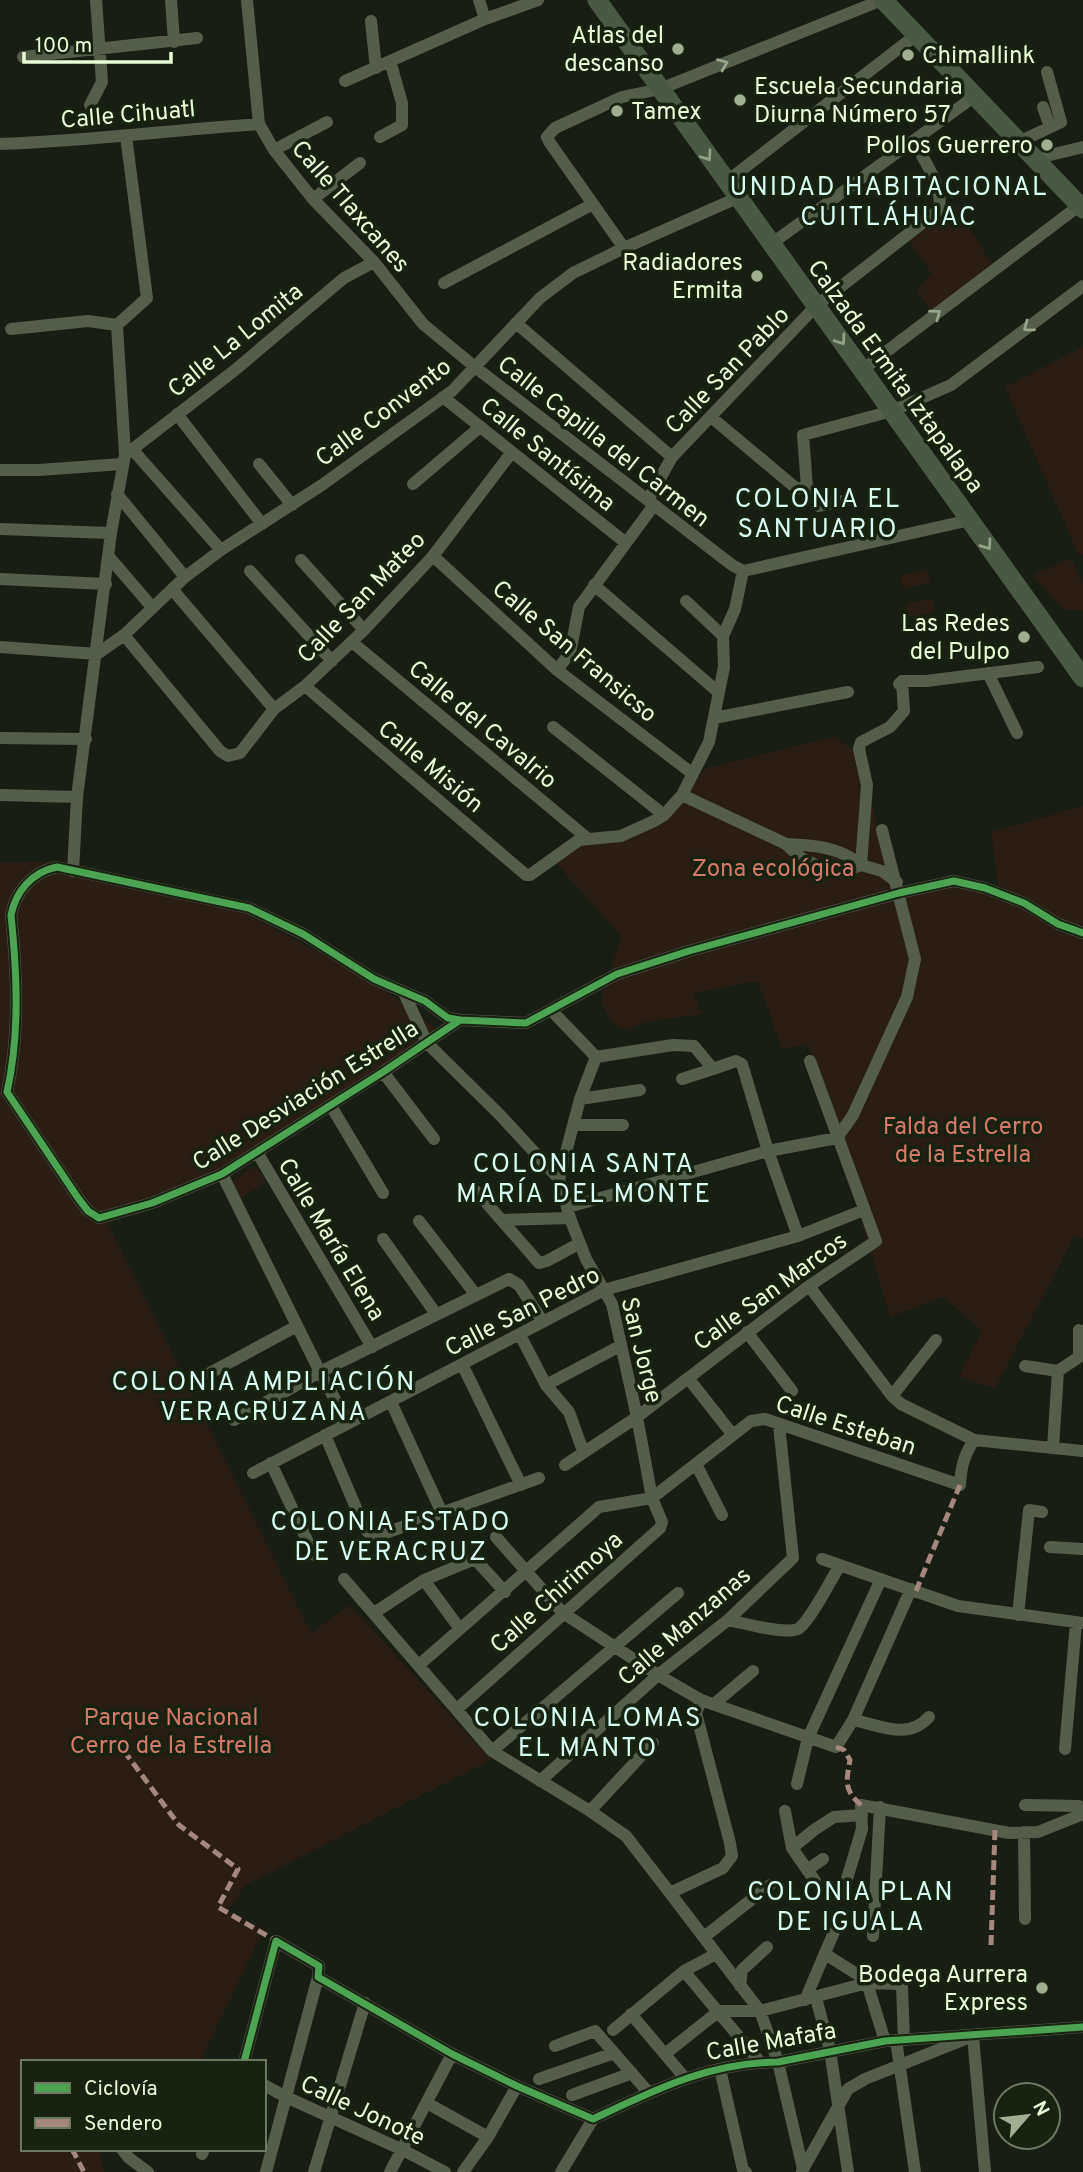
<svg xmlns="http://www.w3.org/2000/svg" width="1083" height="2172" font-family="Overpass,sans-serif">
	<rect width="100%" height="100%" fill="#191e15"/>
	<path fill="#291d14" d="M 955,204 L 994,268 L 933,315 L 917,290 L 931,273 L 909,240 Z
		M 1083,347 L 1083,554 L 1079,556 L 1005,387 Z
		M 1071,559 L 1083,584 L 1083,611 L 1064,610 L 1032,575 Z
		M 927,570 L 930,583 L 903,589 L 900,575 Z
		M 932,599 L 935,612 L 908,617 L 905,604 Z
		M 835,737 L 857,753 L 897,895 L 948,882 L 1020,904 L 1059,933 L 1083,936 L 1083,1239 L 1074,1236 L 995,1389 L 959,1376 L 982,1330 L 943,1297 L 890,1317 L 808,1044 L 782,1049 L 758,981 L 694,993 L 702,1014 L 646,1022 L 627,1030 L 613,1024 L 601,1002 L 621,936 L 554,861 L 579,844 L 665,821 L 706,768 Z
		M 1083,806 L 1083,925 L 1068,923 L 998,885 L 991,832 Z
		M 68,861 L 242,912 L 370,979 L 439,1030 L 212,1182 L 102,1213 L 311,1633 L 350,1605 L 491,1760 L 245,1885 L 227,1912 L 264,1929 L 200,2062 L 23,2062 L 23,2149 L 99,2149 L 105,2172 L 0,2172 L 0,862 Z
		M 256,1166 L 266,1183 L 241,1198 L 231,1181 Z"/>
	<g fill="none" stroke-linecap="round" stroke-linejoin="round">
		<path stroke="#555e4b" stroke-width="12" d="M 171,0 L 174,42
			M 247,0 L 259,124 L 274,150 L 313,199 L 374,262 L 423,324 L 475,367 L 732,565 L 743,571
			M 479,0 L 485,19
			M 371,21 L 376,68
			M 23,57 L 197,38
			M 345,81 L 485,19 L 538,0
			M 90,105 L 102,82 L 96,0
			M 1043,107 L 1050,127
			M 380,137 L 402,125 L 402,103 L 390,61
			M 1019,142 L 1061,122 L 1047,72
			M 0,144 C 87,141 172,130 259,124
			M 274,150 L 327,122
			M 1046,156 L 1083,147
			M 726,182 L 916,35
			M 313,199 L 360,163
			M 771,244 L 975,96
			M 624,248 L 550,143 L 547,137 L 555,128 L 622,97 L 660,89 L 882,0
			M 444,283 L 593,204
			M 516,323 L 672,457
			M 11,329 L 88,321 L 117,325
			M 862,370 L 1080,205
			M 443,397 L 626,543
			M 177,414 L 262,524
			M 711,417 L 797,489 L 807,487
			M 132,449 L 221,550
			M 125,455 L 235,370 L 344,278 L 374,262
			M 259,464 L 292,505
			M 0,470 L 39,470 L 122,464
			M 413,484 L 480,427
			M 117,494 L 185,577
			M 648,500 L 672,457 L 816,306 L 939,210 C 944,187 924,161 914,141
			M 847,500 L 819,506 L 814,494 L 807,487 L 803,435 L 892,411 L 951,385 L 1083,286
			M 0,529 L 111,533
			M 433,556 L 557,670 L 693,774
			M 109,557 L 152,607
			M 301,560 L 364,630
			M 250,571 L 332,661
			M 743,571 L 970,520
			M 0,579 L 106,584
			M 594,585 L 717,691
			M 172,589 L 274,709
			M 686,601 L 723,636
			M 124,635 L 220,751 L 228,756 L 240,753 L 274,709 L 305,686 L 364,630 L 433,556 L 512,452
			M 352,642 L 587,838
			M 0,647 L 97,654 L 124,635 L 185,577 L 221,550 L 322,485 L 452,391 L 540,298 L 573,273 L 624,248 L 737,198
			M 557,670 L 570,653 L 579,607 L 654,505
			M 988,673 L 1017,733
			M 899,684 L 902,681 L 926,681 L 1038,667
			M 305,686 L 526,875 L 530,875 L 579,840 L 621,836 L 654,821 L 664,815 L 682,795 L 709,742 L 724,667 L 723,636 L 735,609 L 743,571
			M 714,718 L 848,692
			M 553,727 L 664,815
			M 0,738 L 86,739
			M 0,795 L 77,797
			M 682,795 L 786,844 L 800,857 L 818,866 L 842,872 L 861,865 L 882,871 L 897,882
			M 786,844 C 812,845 841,847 861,865
			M 861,865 L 867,785 L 859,749 L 861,742 L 890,727 L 904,711 L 902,681
			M 73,871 L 77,797 L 111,533 L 125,455 L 117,325 L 147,298 L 126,136
			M 404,993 L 427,1043 L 500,1115 L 559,1179 L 570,1218 L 586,1259 L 612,1304 L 637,1417 L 652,1498 L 662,1522 L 660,1528 L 457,1709
			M 551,1010 L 596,1057 L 673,1045 L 694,1046 L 713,1069 L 736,1061 L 742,1064 L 768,1151 L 798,1236
			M 460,1020 L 383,1072 L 222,1174 L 152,1203 L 99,1218 L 88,1211 L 78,1198 L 7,1092 C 20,1034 17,974 11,915 C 16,891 32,872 57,867 L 249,908 L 303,934 L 374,979 L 425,1001 L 448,1018 L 460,1020 L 526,1023 L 617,974 L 689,951 L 899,893 L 954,881 L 985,888 L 1024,903 L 1058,924 L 1083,933
			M 383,1072 L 434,1139
			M 682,1079 L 713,1069
			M 580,1099 L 640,1090
			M 331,1106 L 383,1193
			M 575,1125 L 623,1125
			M 257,1152 L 372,1347
			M 222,1174 L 320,1372 L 348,1423
			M 559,1179 L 580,1099 L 596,1057
			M 477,1192 L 539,1263 L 547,1261 L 580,1243
			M 568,1207 L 768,1151 L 837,1138 L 853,1115 L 907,997 L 915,959 L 882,830
			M 502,1220 L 570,1218
			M 419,1221 L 476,1295
			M 383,1239 L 436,1314
			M 809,1286 L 892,1396 L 901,1404 L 974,1440 L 1083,1451
			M 747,1332 L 792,1391
			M 520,1335 L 546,1385 L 569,1412 L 583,1451
			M 462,1364 L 521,1485
			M 1025,1366 L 1058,1371
			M 208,1374 L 297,1326
			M 688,1378 L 733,1435
			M 546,1385 L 620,1346
			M 892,1396 L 936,1340
			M 391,1402 L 442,1513
			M 234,1420 L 320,1372 L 509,1279 L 519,1285 L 543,1322
			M 325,1435 L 365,1529 L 370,1534 L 377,1536 L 539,1478
			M 1053,1448 L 1058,1371 L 1079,1357 L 1079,1330
			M 271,1463 L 314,1555
			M 696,1464 L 722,1515
			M 565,1465 L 637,1417 L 809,1286 L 876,1241 L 810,1061
			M 253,1473 L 604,1290 L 798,1236 L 864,1210
			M 496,1537 L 563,1613 L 658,1675 L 701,1700 L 836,1747 L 853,1720 L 911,1589
			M 1050,1547 L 1083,1549
			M 822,1559 L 958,1606 L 1083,1623
			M 344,1579 L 492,1751 L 590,1811 L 626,1836 L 670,1893 L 760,2011 L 778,2062 L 803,2169
			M 424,1580 L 460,1629
			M 374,1613 L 424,1580 L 475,1559 L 505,1592
			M 1018,1615 L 1029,1510 L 1042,1512
			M 728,1620 C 744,1623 784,1635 798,1629 C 809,1623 832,1578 840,1565
			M 419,1665 L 599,1507 L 652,1498 L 751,1421 L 765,1419 L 960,1485 C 961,1467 964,1455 974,1440
			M 714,1704 L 753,1671
			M 853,1720 C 880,1725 907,1741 929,1717
			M 1065,1749 L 1076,1623
			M 492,1751 L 678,1593
			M 540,1781 L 658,1675 L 728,1620 L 793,1558 L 779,1425
			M 797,1784 L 808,1738 L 881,1579
			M 1025,1805 L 1079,1806 L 1083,1809
			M 590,1811 L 653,1743
			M 785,1811 L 792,1848 L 815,1881
			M 1024,1832 L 1025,1919
			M 792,1848 L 814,1830 L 834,1817 L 862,1815
			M 807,1870 L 823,1859
			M 843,1892 L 862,1829 L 861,1805 L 1009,1833 L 1038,1832 L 1083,1814
			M 670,1893 L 723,1868 L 732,1856 L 730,1843 L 696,1713 L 701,1700
			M 873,1936 L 880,1807
			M 704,1937 L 770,1885
			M 825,1954 L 860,1976 L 867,1983 L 885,2041
			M 684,1971 L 760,2062
			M 740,1986 L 742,1970 L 767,1947
			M 816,1998 L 830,2050 L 848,2172
			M 805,2000 L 834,1932
			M 631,2014 L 685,2078
			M 613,2030 L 684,1971 L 716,1954
			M 896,2040 L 915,2172
			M 555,2046 L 595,2031 L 649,2093
			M 665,2054 L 719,2011 L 760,2011 L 867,1983 L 899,1984 L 902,1986 L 904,2040
			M 244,2062 L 276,1941 L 319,1966 L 318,1977 L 452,2054 L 517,2086 L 593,2119 C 655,2090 707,2063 778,2062 L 885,2041 L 1083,2027
			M 720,2069 L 743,2170 L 746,2172
			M 539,2079 L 614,2053
			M 264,2085 L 286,2097 L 403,2150 L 445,2172
			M 572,2095 L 632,2073
			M 427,2103 L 488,2137
			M 122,2149 L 129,2158 L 148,2172
			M 202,2154 L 204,2149
			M 802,2171 L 848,2089 L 865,2079 L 973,2036 L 985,2172
			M 266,2172 L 318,1977
			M 314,2172 L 365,2003
			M 390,2172 L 452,2054
			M 463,2172 L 488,2137 L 517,2086
			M 561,2172 L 593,2119"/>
		<path stroke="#495944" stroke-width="19" d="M 597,0 L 1083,678
			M 883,0 L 1083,209"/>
		<path stroke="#a5887d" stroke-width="5" stroke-dasharray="10 5" stroke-linecap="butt" d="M 916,1591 L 960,1485
			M 836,1747 L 844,1750 L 850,1760 C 846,1782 844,1790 861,1805
			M 124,1751 L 179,1825 L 238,1869 L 218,1907 L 276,1941
			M 991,1945 L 995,1830
			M 72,2149 L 84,2172"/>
		<defs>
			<path id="cycleway" d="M 460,1020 L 383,1072 L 222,1174 L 152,1203 L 99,1218 L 88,1211 L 78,1198 L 7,1092 C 20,1034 17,974 11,915 C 16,891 32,872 57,867 L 249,908 L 303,934 L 374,979 L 425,1001 L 448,1018 L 460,1020 L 526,1023 L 617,974 L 689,951 L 899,893 L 954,881 L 985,888 L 1024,903 L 1058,924 L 1083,933
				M 244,2062 L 276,1941 L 319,1966 L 318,1977 L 452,2054 L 517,2086 L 593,2119 C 655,2090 707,2063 778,2062 L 885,2041 L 1083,2027"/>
		</defs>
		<use href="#cycleway" stroke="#182211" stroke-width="11"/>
		<use href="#cycleway" stroke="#4ca352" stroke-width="7"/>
	</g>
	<defs><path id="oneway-chevron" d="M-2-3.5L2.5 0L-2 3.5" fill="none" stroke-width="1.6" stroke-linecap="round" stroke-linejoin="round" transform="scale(1.75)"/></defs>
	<g stroke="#97a58a">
		<use href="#oneway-chevron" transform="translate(723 64) rotate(-22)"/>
		<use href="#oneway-chevron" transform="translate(936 314) rotate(-37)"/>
		<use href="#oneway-chevron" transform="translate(1028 327) rotate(143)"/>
	</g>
	<g stroke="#91a286">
		<use href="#oneway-chevron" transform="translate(707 156) rotate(55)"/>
		<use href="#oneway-chevron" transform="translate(841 340) rotate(54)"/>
		<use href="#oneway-chevron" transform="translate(987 545) rotate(55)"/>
	</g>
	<g fill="#a0ae92" stroke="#182211" stroke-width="2.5">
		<circle cx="678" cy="49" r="7"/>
		<circle cx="908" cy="55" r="7"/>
		<circle cx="740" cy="100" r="7"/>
		<circle cx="617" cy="111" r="7"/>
		<circle cx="1047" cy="145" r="7"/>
		<circle cx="757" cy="276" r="7"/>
		<circle cx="1024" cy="637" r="7"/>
		<circle cx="1042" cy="1988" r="7"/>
	</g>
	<g text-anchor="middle" stroke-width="7" stroke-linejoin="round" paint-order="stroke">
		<g font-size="24" fill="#e8fbd6" stroke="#182211" text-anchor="end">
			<text x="664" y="43">Atlas del<tspan x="664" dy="28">descanso</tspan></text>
			<text x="922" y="63" text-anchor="start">Chimallink</text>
			<text x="754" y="94" text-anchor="start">Escuela Secundaria<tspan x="754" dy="28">Diurna Número 57</tspan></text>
			<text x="631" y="119" text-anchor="start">Tamex</text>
			<text x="1033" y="153">Pollos Guerrero</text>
			<text x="743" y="270">Radiadores<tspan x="743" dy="28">Ermita</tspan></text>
			<text x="1010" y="631">Las Redes<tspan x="1010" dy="28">del Pulpo</tspan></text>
			<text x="1028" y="1982">Bodega Aurrera<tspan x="1028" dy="28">Express</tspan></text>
		</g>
		<g font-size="24" fill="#e8fbd6" stroke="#182211">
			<text transform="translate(128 114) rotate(-5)" y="8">Calle Cihuatl</text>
			<text transform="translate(351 206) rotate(49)" y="8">Calle Tlaxcanes</text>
			<text transform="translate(235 340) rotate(-39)" y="8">Calle La Lomita</text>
			<text transform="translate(727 370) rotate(-46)" y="8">Calle San Pablo</text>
			<text transform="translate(896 376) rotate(54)" y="8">Calzada Ermita Iztapalapa</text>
			<text transform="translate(383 412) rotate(-37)" y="8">Calle Convento</text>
			<text transform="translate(604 441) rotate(38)" y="8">Calle Capilla del Carmen</text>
			<text transform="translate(548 454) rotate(39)" y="8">Calle Santísima</text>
			<text transform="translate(361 597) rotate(-46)" y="8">Calle San Mateo</text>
			<text transform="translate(575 651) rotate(40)" y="8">Calle San Fransicso</text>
			<text transform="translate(483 724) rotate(40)" y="8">Calle del Cavalrio</text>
			<text transform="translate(431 766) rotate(40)" y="8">Calle Misión</text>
			<text transform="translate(305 1095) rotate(-32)" y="8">Calle Desviación Estrella</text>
			<text transform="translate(332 1239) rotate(59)" y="8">Calle María Elena</text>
			<text transform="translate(770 1291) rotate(-36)" y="8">Calle San Marcos</text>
			<text transform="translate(522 1311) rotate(-27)" y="8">Calle San Pedro</text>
			<text transform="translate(642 1350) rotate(76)" y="8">San Jorge</text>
			<text transform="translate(846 1425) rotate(18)" y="8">Calle Esteban</text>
			<text transform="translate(556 1592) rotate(-42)" y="8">Calle Chirimoya</text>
			<text transform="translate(684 1626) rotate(-41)" y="8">Calle Manzanas</text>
			<text transform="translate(771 2041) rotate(-10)" y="8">Calle Mafafa</text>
			<text transform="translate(363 2110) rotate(25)" y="8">Calle Jonote</text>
		</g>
		<g font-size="24" fill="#d37a6a" stroke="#182211">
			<text x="773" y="876">Zona ecológica</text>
			<text x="963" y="1134">Falda del Cerro<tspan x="963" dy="28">de la Estrella</tspan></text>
			<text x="171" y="1725">Parque Nacional<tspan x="171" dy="28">Cerro de la Estrella</tspan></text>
		</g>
		<g font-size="26" letter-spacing="2" fill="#d8fbf3" stroke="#182211">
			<text x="889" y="195">UNIDAD HABITACIONAL<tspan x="889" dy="30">CUITLÁHUAC</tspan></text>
			<text x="818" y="507">COLONIA EL<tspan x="818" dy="30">SANTUARIO</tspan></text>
			<text x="584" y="1172">COLONIA SANTA<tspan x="584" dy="30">MARÍA DEL MONTE</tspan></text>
			<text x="264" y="1390">COLONIA AMPLIACIÓN<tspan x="264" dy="30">VERACRUZANA</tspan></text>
			<text x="391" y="1530">COLONIA ESTADO<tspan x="391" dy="30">DE VERACRUZ</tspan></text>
			<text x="588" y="1726">COLONIA LOMAS<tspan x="588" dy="30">EL MANTO</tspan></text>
			<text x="851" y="1900">COLONIA PLAN<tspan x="851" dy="30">DE IGUALA</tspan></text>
		</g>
	</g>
	<rect x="21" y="2060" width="245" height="91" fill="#182211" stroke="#6b7960" stroke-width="2"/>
	<rect x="35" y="2083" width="35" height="10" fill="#4ca352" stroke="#6b7960" stroke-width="2"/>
	<text x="84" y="2095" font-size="21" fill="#e8fbd6">Ciclovía</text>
	<rect x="35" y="2118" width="35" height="10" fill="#a5887d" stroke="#6b7960" stroke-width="2"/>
	<text x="84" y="2130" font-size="21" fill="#e8fbd6">Sendero</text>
	<g transform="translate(1027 2116) rotate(62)"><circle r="33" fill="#182211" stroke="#6b7960" stroke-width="2"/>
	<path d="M0-5L12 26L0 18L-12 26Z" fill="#a0ae92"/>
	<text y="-10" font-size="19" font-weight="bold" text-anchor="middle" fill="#e8fbd6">N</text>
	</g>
	<path d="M24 52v10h147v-10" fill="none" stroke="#e8fbd6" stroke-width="3.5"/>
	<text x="35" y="52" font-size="21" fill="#e8fbd6" stroke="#182211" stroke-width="5" paint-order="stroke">100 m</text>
</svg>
